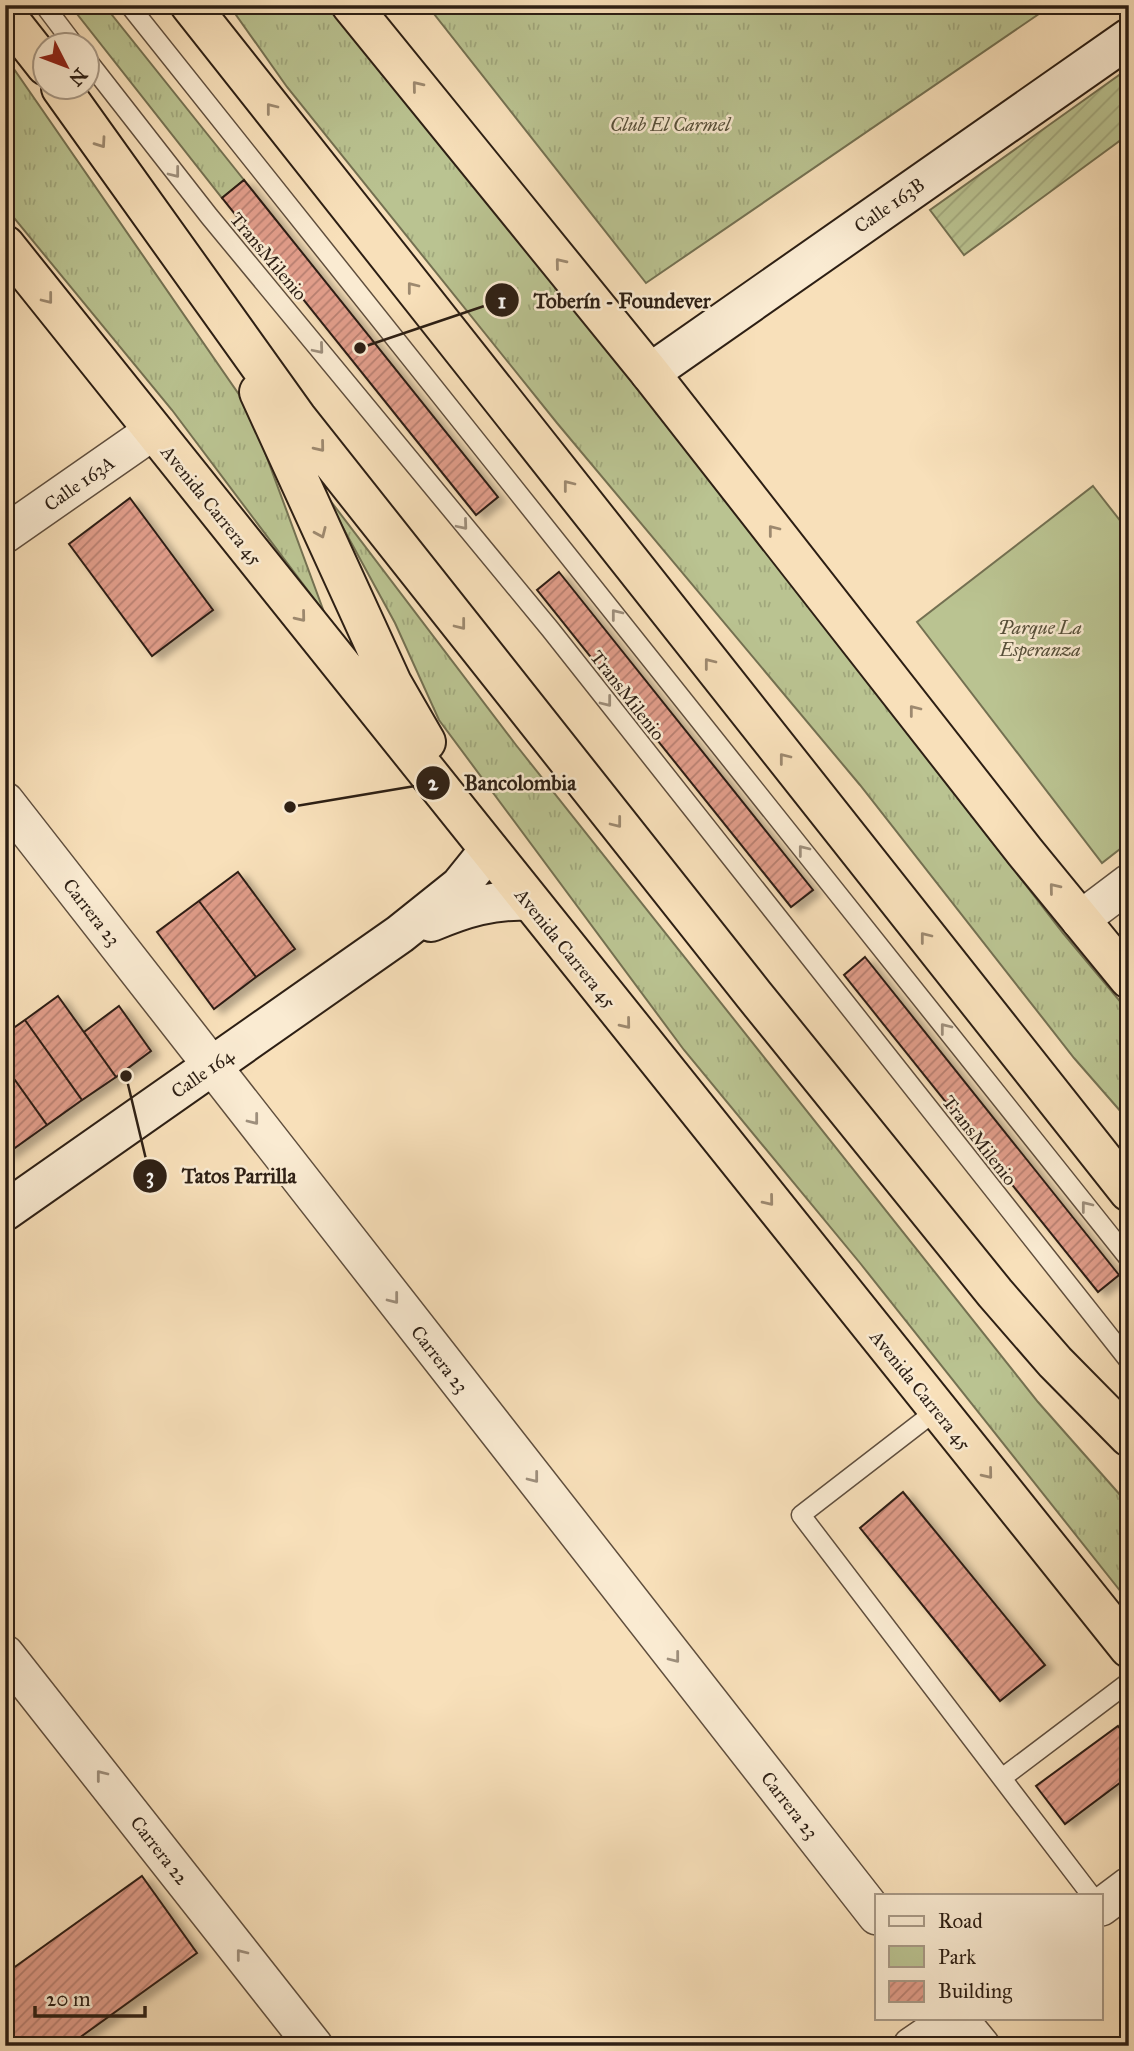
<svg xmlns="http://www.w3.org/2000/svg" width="1134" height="2051" font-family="'IM FELL Great Primer',serif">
	<defs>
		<pattern id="grass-tufts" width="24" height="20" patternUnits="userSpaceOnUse" patternTransform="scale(1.75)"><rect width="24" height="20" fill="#bac391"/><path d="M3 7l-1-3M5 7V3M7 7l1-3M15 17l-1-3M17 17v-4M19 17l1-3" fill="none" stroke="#a0a77c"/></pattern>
		<pattern id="garden-furrows" width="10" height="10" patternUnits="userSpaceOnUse" patternTransform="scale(1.75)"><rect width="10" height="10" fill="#bac391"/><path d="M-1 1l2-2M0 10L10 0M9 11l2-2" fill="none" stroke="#a0a77c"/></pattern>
		<pattern id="building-hatch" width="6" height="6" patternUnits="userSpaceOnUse" patternTransform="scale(1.75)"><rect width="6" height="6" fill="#e19d8a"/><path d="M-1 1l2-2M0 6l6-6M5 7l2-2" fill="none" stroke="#b77f70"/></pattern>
		<filter id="shadow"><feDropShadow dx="8" dy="4.5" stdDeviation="3.5" flood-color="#0004"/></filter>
	</defs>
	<rect width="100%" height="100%" fill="#f8e0ba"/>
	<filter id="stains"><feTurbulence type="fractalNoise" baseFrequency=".00286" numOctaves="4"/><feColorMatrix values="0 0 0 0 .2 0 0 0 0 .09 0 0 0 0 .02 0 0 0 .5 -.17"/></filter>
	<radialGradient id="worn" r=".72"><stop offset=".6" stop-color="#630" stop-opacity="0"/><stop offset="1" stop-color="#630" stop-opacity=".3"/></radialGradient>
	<path fill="url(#grass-tufts)" stroke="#747152" stroke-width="2" d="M 70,5 L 104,5 L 244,180 L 222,198 Z
		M 229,5 L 333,5 L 665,420 L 1063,933 L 1129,1012 L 1129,1121 L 1074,1058 L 860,785 L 557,423 L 287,87 Z
		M 427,5 L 1052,5 L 646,283 Z
		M 5,56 L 249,409 L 324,612 L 172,410 L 5,207 Z
		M 323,491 L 516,745 L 1038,1402 L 1129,1505 L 1129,1602 L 860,1263 L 684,1050 L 439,720 L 395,623 Z"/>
	<path fill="#bac391" stroke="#747152" stroke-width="2" d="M 1093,486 L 1129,532 L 1129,842 L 1102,863 L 917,622 Z"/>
	<path fill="url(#garden-furrows)" stroke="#747152" stroke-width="2" d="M 1129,68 L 1129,134 L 964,255 L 930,210 Z"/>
	<path fill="url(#building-hatch)" stroke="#2d1f14" stroke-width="2" filter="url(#shadow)" d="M 244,180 L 498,497 L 476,515 L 222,198 Z
		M 130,498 L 213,610 L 152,656 L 69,544 Z
		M 559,572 L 813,890 L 791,907 L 537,590 Z
		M 238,872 L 295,949 L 256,977 L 199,901 Z
		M 199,901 L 256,977 L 214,1009 L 157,932 Z
		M 865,957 L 1119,1275 L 1098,1292 L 844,975 Z
		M 58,996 L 116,1077 L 82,1100 L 25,1020 Z
		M 119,1006 L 151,1051 L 116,1077 L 84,1032 Z
		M 25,1020 L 82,1100 L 47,1125 L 5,1066 L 5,1034 Z
		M 5,1066 L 47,1125 L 5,1155 Z
		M 903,1492 L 1045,1665 L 1000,1701 L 860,1528 Z
		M 1118,1726 L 1129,1740 L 1129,1776 L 1065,1824 L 1036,1786 Z
		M 142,1876 L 197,1953 L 68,2046 L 5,2046 L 5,1974 Z"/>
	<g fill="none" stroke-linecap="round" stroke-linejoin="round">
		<defs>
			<path id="lane" d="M 44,5 L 75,46
				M 129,5 L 1129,1259
				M 88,61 L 209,216 L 550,629 L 1129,1361
				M 937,1410 L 801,1515 L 1091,1895
				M 1002,1778 L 1129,1682"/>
			<path id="street" d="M 5,534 L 153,431
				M 5,801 L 877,1916
				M 1080,920 L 1129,883
				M 5,1654 L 314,2046
				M 1101,1907 L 1129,1886
				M 958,2018 L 981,2046
				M 912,2046 L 953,2018"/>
			<path id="secondary" d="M 650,373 L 1129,38
				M 431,922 C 464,908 493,899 529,901
				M 5,1211 L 400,934 L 460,886 L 489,850"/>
			<path id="highway" d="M 190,5 L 1129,1192
				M 351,5 L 650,373 L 1025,852 L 1129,979
				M 5,14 L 46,66
				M 61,88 L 297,418 L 754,995 L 995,1293 L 1055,1362 L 1129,1437
				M 5,245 L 1129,1648
				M 259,392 L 392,683 L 426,742"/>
		</defs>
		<use href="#lane" stroke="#604f3e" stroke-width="21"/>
		<use href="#street" stroke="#604f3e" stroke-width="40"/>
		<use href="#secondary" stroke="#2d1f14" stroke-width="42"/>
		<use href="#highway" stroke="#2d1f14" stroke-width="42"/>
		<use href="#lane" stroke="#faebd2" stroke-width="18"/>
		<use href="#street" stroke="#faebd2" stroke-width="37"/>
		<use href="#secondary" stroke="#faebd2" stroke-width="38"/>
		<use href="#highway" stroke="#f8e0ba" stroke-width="38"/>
	</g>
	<defs><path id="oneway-chevron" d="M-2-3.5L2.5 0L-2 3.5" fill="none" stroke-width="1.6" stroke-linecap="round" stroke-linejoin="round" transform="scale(1.75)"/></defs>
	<g stroke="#9d896f">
		<use href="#oneway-chevron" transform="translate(417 86) rotate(-129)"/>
		<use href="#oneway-chevron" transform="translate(271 108) rotate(-128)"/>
		<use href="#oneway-chevron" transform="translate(101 143) rotate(55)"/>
		<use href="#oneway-chevron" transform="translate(560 263) rotate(-129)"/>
		<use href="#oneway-chevron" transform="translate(412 287) rotate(-128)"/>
		<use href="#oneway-chevron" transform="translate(48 299) rotate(52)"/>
		<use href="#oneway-chevron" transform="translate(320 447) rotate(51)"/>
		<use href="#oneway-chevron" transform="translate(568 485) rotate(-128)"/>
		<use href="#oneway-chevron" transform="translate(773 530) rotate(-128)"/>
		<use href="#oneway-chevron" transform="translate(321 533) rotate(66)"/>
		<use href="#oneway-chevron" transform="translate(301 617) rotate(51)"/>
		<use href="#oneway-chevron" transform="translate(461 625) rotate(52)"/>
		<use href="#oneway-chevron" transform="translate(709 663) rotate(-128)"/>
		<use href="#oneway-chevron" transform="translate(914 710) rotate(-128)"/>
		<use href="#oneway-chevron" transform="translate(784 758) rotate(-128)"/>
		<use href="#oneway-chevron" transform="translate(617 823) rotate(52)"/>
		<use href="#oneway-chevron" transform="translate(1054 888) rotate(-129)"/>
		<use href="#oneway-chevron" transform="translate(925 937) rotate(-128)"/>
		<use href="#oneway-chevron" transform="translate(626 1024) rotate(51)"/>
		<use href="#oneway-chevron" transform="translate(769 1201) rotate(51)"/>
		<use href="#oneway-chevron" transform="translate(988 1474) rotate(51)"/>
	</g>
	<g stroke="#9e8f7c">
		<use href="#oneway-chevron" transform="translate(175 173) rotate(52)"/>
		<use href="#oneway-chevron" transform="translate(319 349) rotate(50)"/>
		<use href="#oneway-chevron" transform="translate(463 525) rotate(50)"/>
		<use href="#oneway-chevron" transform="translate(616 614) rotate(-128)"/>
		<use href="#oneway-chevron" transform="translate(607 702) rotate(52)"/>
		<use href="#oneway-chevron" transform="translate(803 850) rotate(-128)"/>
		<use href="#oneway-chevron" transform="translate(945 1028) rotate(-128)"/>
		<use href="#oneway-chevron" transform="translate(254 1120) rotate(52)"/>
		<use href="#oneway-chevron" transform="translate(1086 1206) rotate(-128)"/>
		<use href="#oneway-chevron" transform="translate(394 1299) rotate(52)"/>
		<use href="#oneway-chevron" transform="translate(534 1478) rotate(52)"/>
		<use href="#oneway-chevron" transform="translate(675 1658) rotate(52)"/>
		<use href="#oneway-chevron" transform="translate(101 1775) rotate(-128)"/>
		<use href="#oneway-chevron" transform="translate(241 1954) rotate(-128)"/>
	</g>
	<g text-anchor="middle" stroke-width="5" stroke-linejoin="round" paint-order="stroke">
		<g font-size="19" font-style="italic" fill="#57503a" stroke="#faebd2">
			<text x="670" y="131">Club El Carmel</text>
			<text x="1040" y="634">Parque La<tspan x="1040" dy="22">Esperanza</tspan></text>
		</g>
		<g font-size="19" fill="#2d1f14" stroke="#faebd2">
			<text transform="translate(889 205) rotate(-35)" y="7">Calle 163B</text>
			<text transform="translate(269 256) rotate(50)" y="7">TransMilenio</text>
			<text transform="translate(79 483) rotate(-35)" y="7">Calle 163A</text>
			<text transform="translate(212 505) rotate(51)" y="7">Avenida Carrera 45</text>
			<text transform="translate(628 695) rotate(52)" y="7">TransMilenio</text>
			<text transform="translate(92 912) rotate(52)" y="7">Carrera 23</text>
			<text transform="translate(566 948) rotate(51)" y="7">Avenida Carrera 45</text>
			<text transform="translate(202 1073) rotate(-35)" y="7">Calle 164</text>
			<text transform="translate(980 1140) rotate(52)" y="7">TransMilenio</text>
			<text transform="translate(440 1359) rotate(52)" y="7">Carrera 23</text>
			<text transform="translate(921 1390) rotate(51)" y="7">Avenida Carrera 45</text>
			<text transform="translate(790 1805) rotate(52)" y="7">Carrera 23</text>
			<text transform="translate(160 1850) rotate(52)" y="7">Carrera 22</text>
		</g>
	</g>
	<path fill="none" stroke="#2d1f14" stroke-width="2.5" d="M360 348L502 300M290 807L433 783M126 1076L150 1176"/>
	<g fill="#2d1f14" stroke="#faebd2" stroke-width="2.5">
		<circle cx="360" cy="348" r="7"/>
		<circle cx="290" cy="807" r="7"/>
		<circle cx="126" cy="1076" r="7"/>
		<circle cx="502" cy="300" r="18"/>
		<circle cx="433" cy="783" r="18"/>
		<circle cx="150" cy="1176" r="18"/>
	</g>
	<g font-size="21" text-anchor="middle" font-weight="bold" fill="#fff">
		<text x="502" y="308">1</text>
		<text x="433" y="790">2</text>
		<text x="150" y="1183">3</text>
	</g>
	<g font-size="21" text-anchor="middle" font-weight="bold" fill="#2d1f14" stroke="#faebd2" stroke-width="5" stroke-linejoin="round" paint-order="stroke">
		<text x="622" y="308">Toberín - Foundever</text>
		<text x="520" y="790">Bancolombia</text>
		<text x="239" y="1183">Tatos Parrilla</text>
	</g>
	<rect width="1134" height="2051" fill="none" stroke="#f8e0ba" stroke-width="28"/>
	<rect x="7" y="7" width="1120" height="2037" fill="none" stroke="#2d1f14" stroke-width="3.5"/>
	<rect x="14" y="14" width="1106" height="2023" fill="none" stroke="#2d1f14" stroke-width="2"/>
	<rect x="875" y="1894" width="228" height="126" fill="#faebd2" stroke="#a89986" stroke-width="2"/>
	<rect x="889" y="1916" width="35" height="10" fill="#faebd2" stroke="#a89986" stroke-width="2"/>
	<text x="938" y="1928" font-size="21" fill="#2d1f14">Road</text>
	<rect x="889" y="1946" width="35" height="21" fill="#bac391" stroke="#a89986" stroke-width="2"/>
	<text x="938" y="1964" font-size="21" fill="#2d1f14">Park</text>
	<rect x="889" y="1981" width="35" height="21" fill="url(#building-hatch)" stroke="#a89986" stroke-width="2"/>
	<text x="938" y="1998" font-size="21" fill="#2d1f14">Building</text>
	<g transform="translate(66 66) rotate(132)"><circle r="33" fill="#faebd2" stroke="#a89986" stroke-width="2"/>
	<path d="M0-5L12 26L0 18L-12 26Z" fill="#8f2418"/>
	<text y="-10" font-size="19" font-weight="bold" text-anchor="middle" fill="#2d1f14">N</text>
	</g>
	<path d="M35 2006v10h110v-10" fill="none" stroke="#2d1f14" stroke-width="3.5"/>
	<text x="46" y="2006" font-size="21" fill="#2d1f14" stroke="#faebd2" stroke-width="5" paint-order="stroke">20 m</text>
	<rect width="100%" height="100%" filter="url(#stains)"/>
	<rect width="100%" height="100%" fill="url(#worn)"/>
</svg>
